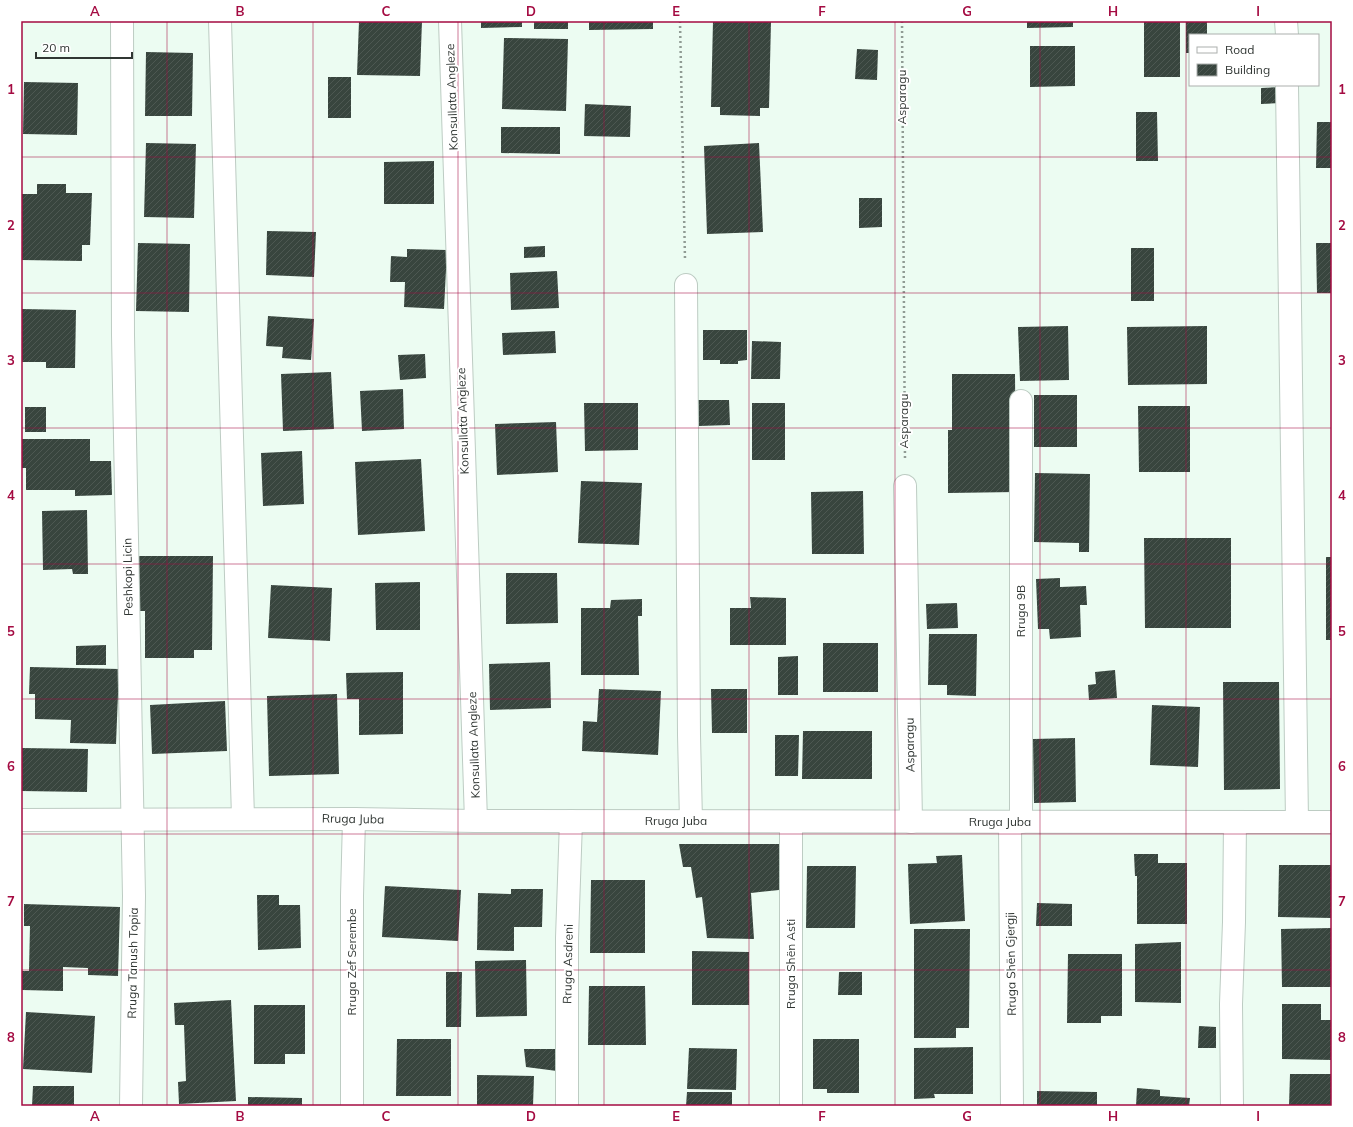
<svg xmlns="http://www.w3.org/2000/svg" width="1353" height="1127" font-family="Mulish,sans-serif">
	<defs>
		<pattern id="building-hatch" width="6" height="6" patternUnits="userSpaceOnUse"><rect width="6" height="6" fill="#38453e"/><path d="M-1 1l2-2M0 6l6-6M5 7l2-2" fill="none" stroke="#4d5852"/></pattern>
	</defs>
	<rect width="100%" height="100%" fill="#ecfcf2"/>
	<path fill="url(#building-hatch)" d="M 359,21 L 422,21 L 420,76 L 357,75 Z
		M 481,21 L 522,21 L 522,27 L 481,28 Z
		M 534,21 L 568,21 L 568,29 L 534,29 Z
		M 589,21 L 653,21 L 653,29 L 589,30 Z
		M 713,21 L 771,21 L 769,108 L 760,108 L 760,116 L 720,115 L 720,107 L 711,107 Z
		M 1027,21 L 1073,21 L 1073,27 L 1027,28 Z
		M 1144,21 L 1180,21 L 1180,77 L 1144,77 Z
		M 1186,21 L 1207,21 L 1207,35 L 1190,35 L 1190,53 L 1186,53 Z
		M 504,38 L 568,39 L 566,111 L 502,109 Z
		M 1030,46 L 1075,46 L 1075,86 L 1030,87 Z
		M 857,49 L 878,50 L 877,80 L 855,79 Z
		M 146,52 L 193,53 L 192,116 L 145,116 Z
		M 328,77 L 351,77 L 351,118 L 328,118 Z
		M 24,82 L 78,83 L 77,135 L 23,134 Z
		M 1281,87 L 1281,103 L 1261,104 L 1261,88 Z
		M 585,104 L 631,106 L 630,137 L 584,136 Z
		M 1136,112 L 1157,112 L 1158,161 L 1136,161 Z
		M 1317,122 L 1332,122 L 1332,168 L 1316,168 Z
		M 501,127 L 560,127 L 560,154 L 501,153 Z
		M 146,143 L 196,144 L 194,218 L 144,217 Z
		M 759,143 L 763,232 L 707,234 L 704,146 Z
		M 434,161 L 434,204 L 384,204 L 384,162 Z
		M 37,184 L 66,184 L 66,193 L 92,193 L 90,245 L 82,245 L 82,261 L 21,260 L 21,194 L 37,194 Z
		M 859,198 L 882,198 L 882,227 L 859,228 Z
		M 267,231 L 316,232 L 314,277 L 266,275 Z
		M 138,243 L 190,244 L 189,312 L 136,311 Z
		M 1316,243 L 1332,243 L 1332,293 L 1317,293 Z
		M 545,246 L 545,257 L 524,258 L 524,247 Z
		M 1131,248 L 1154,248 L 1154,301 L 1131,301 Z
		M 407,249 L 447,250 L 444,309 L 404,307 L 405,282 L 390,282 L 391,256 L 407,257 Z
		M 557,271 L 559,308 L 511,310 L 510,273 Z
		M 21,309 L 76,310 L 75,368 L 46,368 L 46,362 L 21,362 Z
		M 268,316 L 314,319 L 311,360 L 282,358 L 283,347 L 266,346 Z
		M 1068,326 L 1069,380 L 1020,381 L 1018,327 Z
		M 1207,326 L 1207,384 L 1128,385 L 1127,327 Z
		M 703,330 L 747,330 L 747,360 L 738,361 L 738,364 L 720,364 L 720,360 L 703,360 Z
		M 555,331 L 556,353 L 503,355 L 502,333 Z
		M 752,341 L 781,342 L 780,379 L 751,379 Z
		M 425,354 L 426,378 L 400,380 L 398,355 Z
		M 331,372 L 334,429 L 283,431 L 281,374 Z
		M 952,374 L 1015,374 L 1016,492 L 948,493 L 948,430 L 952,430 Z
		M 403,389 L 404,429 L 362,431 L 360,391 Z
		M 1034,395 L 1077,395 L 1077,447 L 1034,447 Z
		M 698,400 L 729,400 L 730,425 L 699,426 Z
		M 584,403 L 638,403 L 638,450 L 585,451 Z
		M 752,403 L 785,403 L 785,460 L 752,460 Z
		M 1138,406 L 1190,406 L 1190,472 L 1139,472 Z
		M 25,407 L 46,407 L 46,432 L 25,432 Z
		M 556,422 L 558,472 L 497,475 L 495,424 Z
		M 21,439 L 90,439 L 90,461 L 111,461 L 112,495 L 75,496 L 75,490 L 26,490 L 26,468 L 22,468 Z
		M 302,451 L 304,504 L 263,506 L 261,453 Z
		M 421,459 L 425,531 L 358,535 L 355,462 Z
		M 1035,473 L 1090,474 L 1089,552 L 1079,552 L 1079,543 L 1034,542 Z
		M 581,481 L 642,483 L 639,545 L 578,543 Z
		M 863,491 L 864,554 L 812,554 L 811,492 Z
		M 87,510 L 88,574 L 73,574 L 72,569 L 43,570 L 42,511 Z
		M 1144,538 L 1231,538 L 1231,628 L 1145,628 Z
		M 135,556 L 213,556 L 212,650 L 194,650 L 194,658 L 145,658 L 145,611 L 135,611 Z
		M 1326,557 L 1332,557 L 1332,640 L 1326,640 Z
		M 506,573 L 557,573 L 558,623 L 506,624 Z
		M 1060,578 L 1060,587 L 1086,586 L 1087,605 L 1080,605 L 1081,637 L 1050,639 L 1049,629 L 1038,629 L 1036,579 Z
		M 420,582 L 420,630 L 376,630 L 375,583 Z
		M 271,585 L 332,588 L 330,641 L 268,638 Z
		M 750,597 L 786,598 L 786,645 L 730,645 L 730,608 L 751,608 Z
		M 642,599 L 642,616 L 638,616 L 639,675 L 581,675 L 581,608 L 610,608 L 611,600 Z
		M 957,603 L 958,628 L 927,629 L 926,604 Z
		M 929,634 L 977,634 L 976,696 L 947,695 L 947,685 L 928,685 Z
		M 823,643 L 878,643 L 878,692 L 823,692 Z
		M 106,645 L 106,665 L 76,665 L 76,646 Z
		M 798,656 L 798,695 L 778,695 L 778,657 Z
		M 550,662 L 551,708 L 490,710 L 489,664 Z
		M 30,667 L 119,669 L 116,744 L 70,743 L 71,720 L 35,719 L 35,694 L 29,694 Z
		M 1115,670 L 1117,698 L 1089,700 L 1088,685 L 1096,684 L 1095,672 Z
		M 403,672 L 403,734 L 359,735 L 359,699 L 347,699 L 346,673 Z
		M 1223,682 L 1279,682 L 1280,789 L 1224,790 Z
		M 599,689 L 661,691 L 658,755 L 582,751 L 583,721 L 597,722 Z
		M 711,689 L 747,689 L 747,733 L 712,733 Z
		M 337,694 L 339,774 L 269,776 L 267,696 Z
		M 225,701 L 227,751 L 152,754 L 150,705 Z
		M 1152,705 L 1200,707 L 1198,767 L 1150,765 Z
		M 803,731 L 872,731 L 872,779 L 802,779 Z
		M 775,735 L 799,735 L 798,776 L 775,776 Z
		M 1075,738 L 1076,802 L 1034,803 L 1033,739 Z
		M 21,748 L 88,749 L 87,792 L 21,791 Z
		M 679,844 L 781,844 L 779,890 L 751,893 L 754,939 L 707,938 L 702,897 L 696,898 L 691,867 L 683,867 Z
		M 1134,854 L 1158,854 L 1158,863 L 1187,863 L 1187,924 L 1137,924 L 1137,876 L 1135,876 Z
		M 962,855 L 965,921 L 910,924 L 908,864 L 937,863 L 936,856 Z
		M 1279,865 L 1332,865 L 1332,918 L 1278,917 Z
		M 807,866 L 856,866 L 855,928 L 806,928 Z
		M 591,880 L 645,880 L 645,953 L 590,953 Z
		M 385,886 L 461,890 L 458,941 L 382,937 Z
		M 511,889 L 543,889 L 542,927 L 514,927 L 514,951 L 477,950 L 478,893 L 511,894 Z
		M 257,895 L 279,895 L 279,905 L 300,905 L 301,948 L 258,950 Z
		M 1037,903 L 1072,904 L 1072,926 L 1036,926 Z
		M 24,904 L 120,907 L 118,976 L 88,975 L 88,968 L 63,967 L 63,991 L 22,990 L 22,971 L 29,971 L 30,926 L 24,926 Z
		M 1332,928 L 1332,987 L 1282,987 L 1281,929 Z
		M 914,929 L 970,929 L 969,1028 L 956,1028 L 956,1038 L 914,1038 Z
		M 1181,942 L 1181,1003 L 1135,1002 L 1135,944 Z
		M 692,951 L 749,952 L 749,1005 L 692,1005 Z
		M 1068,954 L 1122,954 L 1122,1016 L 1101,1016 L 1101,1023 L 1067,1023 Z
		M 526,960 L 527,1016 L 476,1017 L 475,961 Z
		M 446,972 L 462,972 L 461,1027 L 446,1027 Z
		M 839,972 L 862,972 L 862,995 L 838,995 Z
		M 589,986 L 645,986 L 646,1045 L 588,1045 Z
		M 231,1000 L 236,1101 L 179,1104 L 178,1082 L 186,1081 L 184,1025 L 175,1025 L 174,1003 Z
		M 1282,1004 L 1321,1004 L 1321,1020 L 1332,1020 L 1332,1060 L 1282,1059 Z
		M 254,1005 L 305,1005 L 305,1054 L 285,1054 L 285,1064 L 254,1064 Z
		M 26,1012 L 95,1016 L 92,1073 L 23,1069 Z
		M 1199,1026 L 1216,1027 L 1216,1048 L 1198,1048 Z
		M 397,1039 L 451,1039 L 451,1096 L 396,1096 Z
		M 813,1039 L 859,1039 L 859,1093 L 827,1093 L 827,1089 L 813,1089 Z
		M 973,1047 L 973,1094 L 934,1094 L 935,1098 L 914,1099 L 914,1048 Z
		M 689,1048 L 737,1049 L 736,1090 L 687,1089 Z
		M 524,1049 L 557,1049 L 557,1071 L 526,1067 Z
		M 1290,1074 L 1332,1074 L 1332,1106 L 1289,1106 Z
		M 477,1075 L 534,1076 L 533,1106 L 477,1106 Z
		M 33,1086 L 74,1086 L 74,1106 L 32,1106 Z
		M 1137,1088 L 1160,1090 L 1160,1096 L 1190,1098 L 1189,1106 L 1136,1106 Z
		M 1037,1091 L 1097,1092 L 1097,1106 L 1037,1106 Z
		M 687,1092 L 732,1092 L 732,1106 L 686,1106 Z
		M 248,1097 L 302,1098 L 302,1106 L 248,1106 Z"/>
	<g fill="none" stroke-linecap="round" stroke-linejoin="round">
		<defs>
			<path id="minor" d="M 122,21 L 123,335 L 134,896 L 131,1106
				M 220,21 L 243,818
				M 450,21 L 476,821
				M 1286,21 L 1287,35
				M 1287,85 L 1297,822
				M 686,285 L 689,735 L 691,821
				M 1021,401 L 1021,822
				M 905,486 L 911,822
				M 1010,822 L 1012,1106
				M 352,1106 L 352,896 L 354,819
				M 567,1106 L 567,938 L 571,821
				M 791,1106 L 791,822
				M 1232,1106 L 1231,1004 L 1234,922 L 1235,822"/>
			<path id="tertiary" d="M 21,820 L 354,819 L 476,821 L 1332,822"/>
		</defs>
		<use href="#minor" stroke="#bdccc3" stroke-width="24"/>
		<use href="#tertiary" stroke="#bdccc3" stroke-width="24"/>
		<path stroke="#909b94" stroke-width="2.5" stroke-dasharray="2 3" stroke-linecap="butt" d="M 680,21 L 685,259
			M 902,21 L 905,460"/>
		<use href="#minor" stroke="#fff" stroke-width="22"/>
		<use href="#tertiary" stroke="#fff" stroke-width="22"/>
	</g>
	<path fill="none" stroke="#a40b42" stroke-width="1" stroke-opacity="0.55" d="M 167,21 L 167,1106M 313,21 L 313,1106M 458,21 L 458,1106M 604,21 L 604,1106M 749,21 L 749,1106M 895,21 L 895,1106M 1040,21 L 1040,1106M 1186,21 L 1186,1106M 21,157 L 1332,157M 21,293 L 1332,293M 21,428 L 1332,428M 21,564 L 1332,564M 21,699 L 1332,699M 21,834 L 1332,834M 21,970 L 1332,970"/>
	<g text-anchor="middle" stroke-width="4" stroke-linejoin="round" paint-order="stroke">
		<g font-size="12" fill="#303633" stroke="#fff">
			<text transform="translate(452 97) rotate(-92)" y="4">Konsullata Angleze</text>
			<text transform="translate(902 97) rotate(-90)" y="4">Asparagu</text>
			<text transform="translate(463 421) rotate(-92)" y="4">Konsullata Angleze</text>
			<text transform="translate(904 421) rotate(-90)" y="4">Asparagu</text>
			<text transform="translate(128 577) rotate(-91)" y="4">Peshkopi Licin</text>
			<text transform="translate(1021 611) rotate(-90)" y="4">Rruga 9B</text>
			<text transform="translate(474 745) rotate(-92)" y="4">Konsullata Angleze</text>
			<text transform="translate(910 745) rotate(-91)" y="4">Asparagu</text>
			<text transform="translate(353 819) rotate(1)" y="4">Rruga Juba</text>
			<text x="676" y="825">Rruga Juba</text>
			<text x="1000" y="826">Rruga Juba</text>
			<text transform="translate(352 962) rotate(-90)" y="4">Rruga Zef Serembe</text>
			<text transform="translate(133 963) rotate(-89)" y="4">Rruga Tanush Topia</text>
			<text transform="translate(568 964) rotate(-89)" y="4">Rruga Asdreni</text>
			<text transform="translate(791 964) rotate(-90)" y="4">Rruga Shën Asti</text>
			<text transform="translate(1011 964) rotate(-91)" y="4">Rruga Shën Gjergji</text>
		</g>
	</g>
	<rect width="1353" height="1127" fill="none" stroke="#ffffff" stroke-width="44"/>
	<rect x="1189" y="34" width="130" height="52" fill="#ffffff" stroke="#acafad"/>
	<rect x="1197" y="47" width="20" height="6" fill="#ffffff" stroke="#acafad"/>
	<text x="1225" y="54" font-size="12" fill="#303633">Road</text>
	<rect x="1197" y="64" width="20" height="12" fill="url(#building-hatch)" stroke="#acafad"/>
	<text x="1225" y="74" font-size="12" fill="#303633">Building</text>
	<path d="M36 52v6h96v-6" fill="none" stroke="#303633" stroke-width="2"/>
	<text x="42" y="52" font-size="12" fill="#303633" stroke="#ffffff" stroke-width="3" paint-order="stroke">20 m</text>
	<rect x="22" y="22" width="1309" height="1083" fill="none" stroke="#a40b42" stroke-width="1.5"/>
	<g font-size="13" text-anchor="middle" font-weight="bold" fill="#a40b42">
		<text x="95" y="16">A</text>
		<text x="240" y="16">B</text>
		<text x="386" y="16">C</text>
		<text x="531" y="16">D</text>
		<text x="676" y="16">E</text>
		<text x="822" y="16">F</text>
		<text x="967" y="16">G</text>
		<text x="1113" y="16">H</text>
		<text x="1258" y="16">I</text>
		<text x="11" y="94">1</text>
		<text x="1342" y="94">1</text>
		<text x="11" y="230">2</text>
		<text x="1342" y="230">2</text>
		<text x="11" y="365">3</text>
		<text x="1342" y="365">3</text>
		<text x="11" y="500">4</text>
		<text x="1342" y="500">4</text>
		<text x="11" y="636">5</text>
		<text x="1342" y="636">5</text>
		<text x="11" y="771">6</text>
		<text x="1342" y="771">6</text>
		<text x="11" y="906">7</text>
		<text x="1342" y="906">7</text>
		<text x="11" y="1042">8</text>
		<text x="1342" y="1042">8</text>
		<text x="95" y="1121">A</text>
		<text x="240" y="1121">B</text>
		<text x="386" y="1121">C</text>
		<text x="531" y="1121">D</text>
		<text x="676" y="1121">E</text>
		<text x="822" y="1121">F</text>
		<text x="967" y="1121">G</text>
		<text x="1113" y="1121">H</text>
		<text x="1258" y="1121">I</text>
	</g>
</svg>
